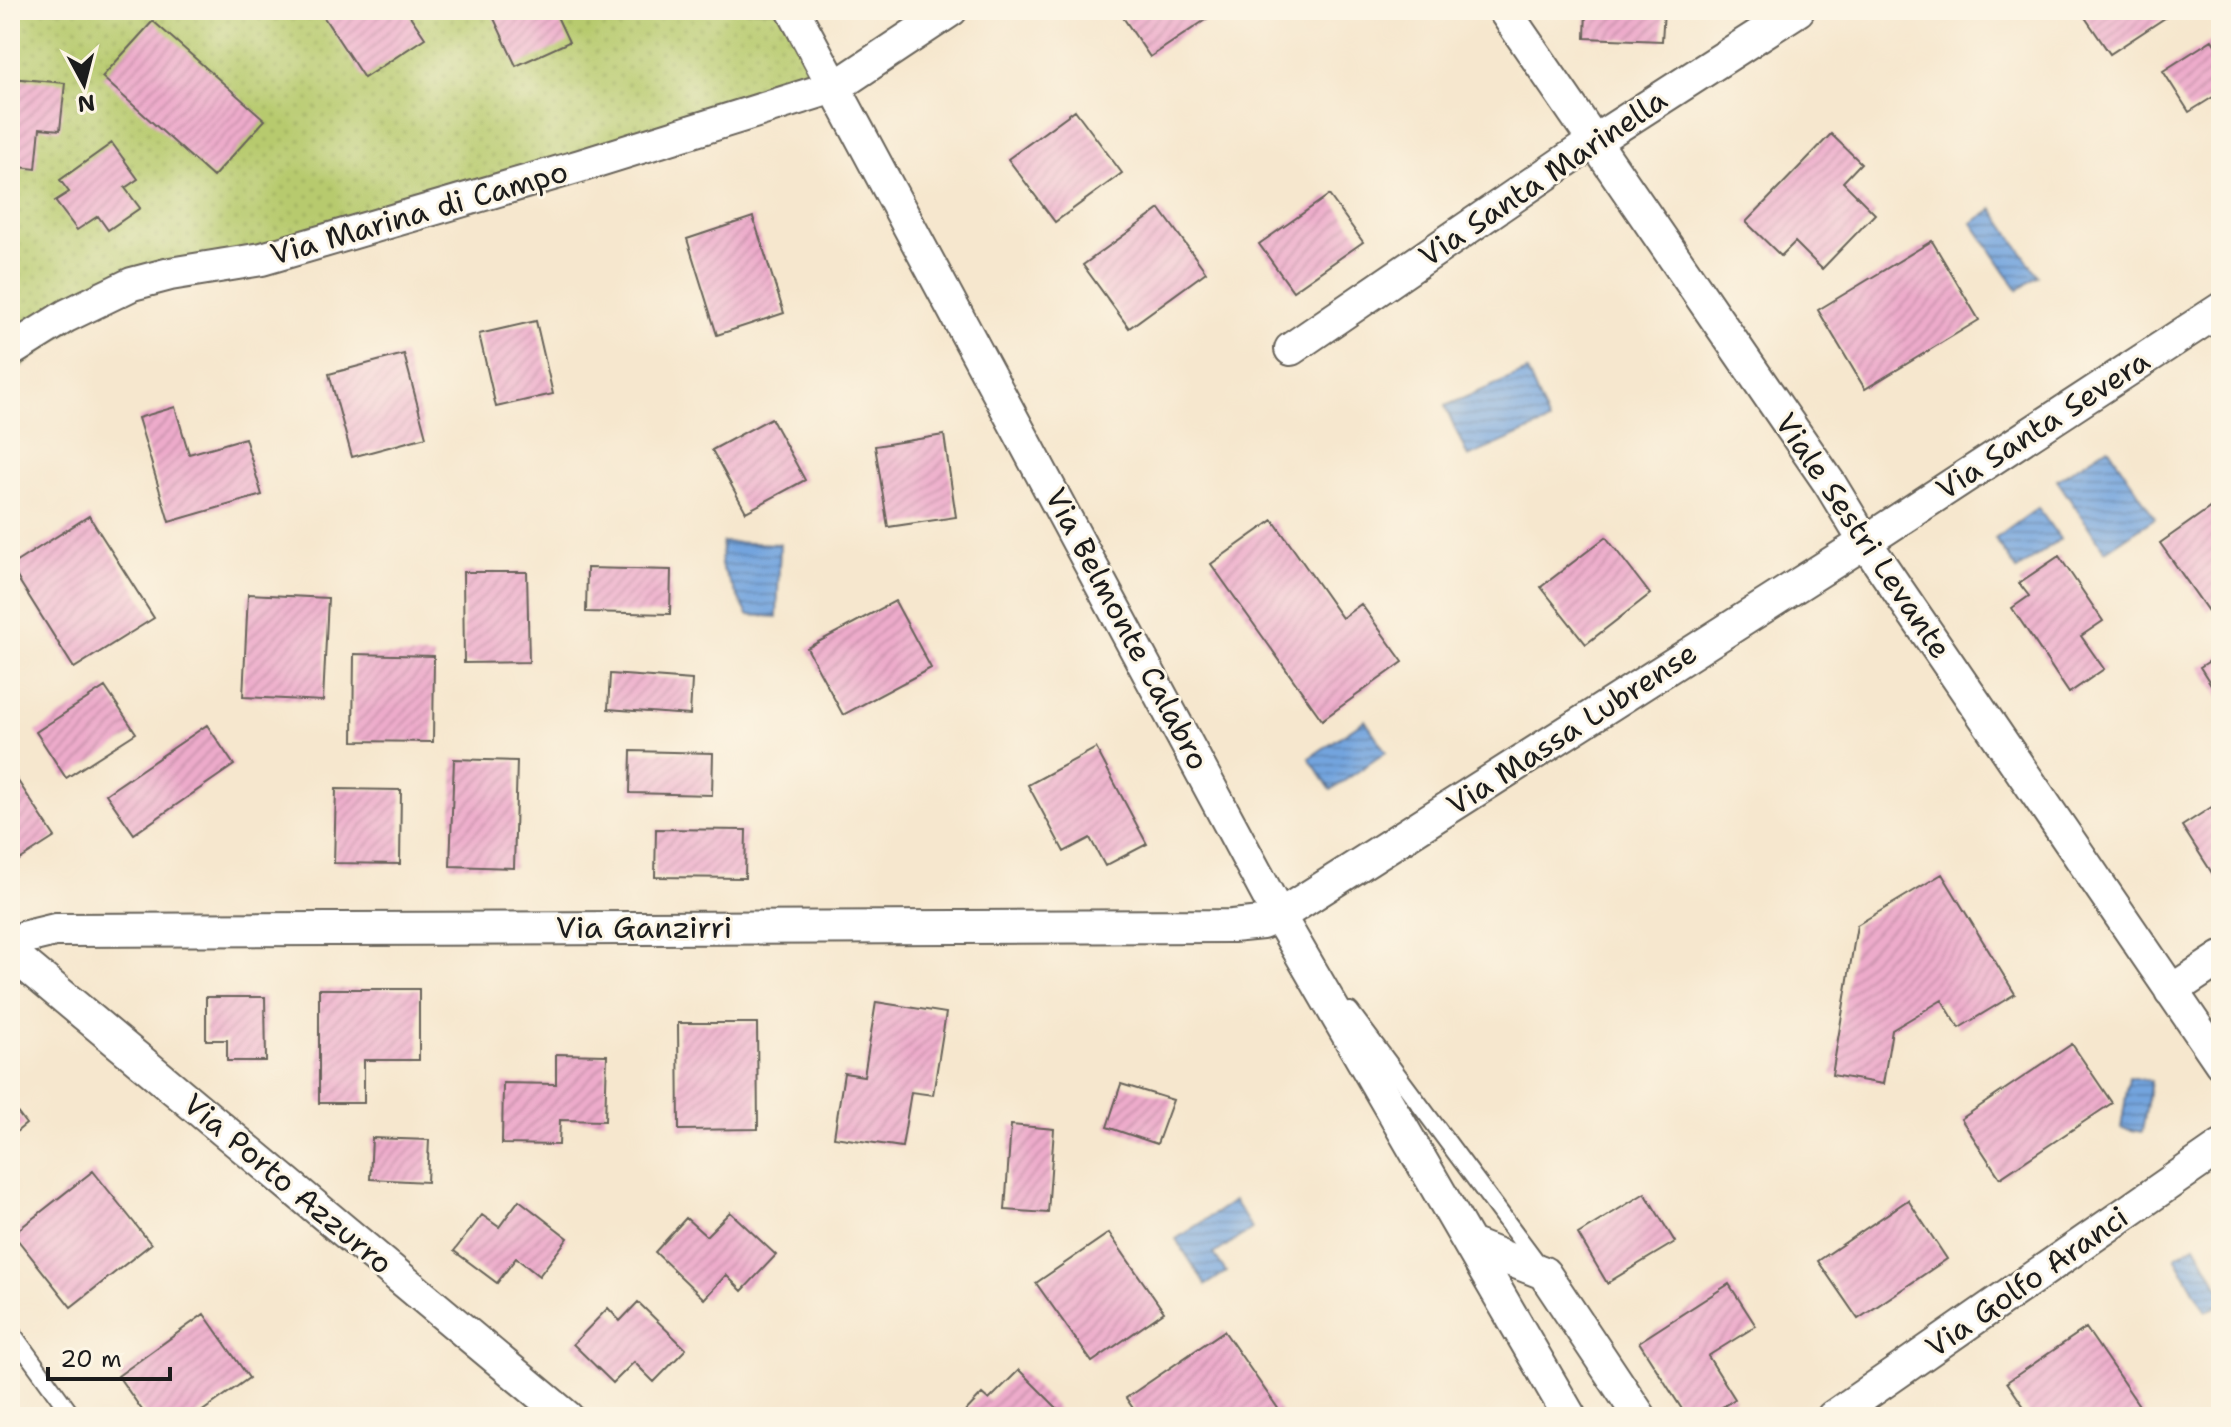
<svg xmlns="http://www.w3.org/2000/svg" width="2231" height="1427" font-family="'Shantell Sans',sans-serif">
	<defs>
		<pattern id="park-dots" width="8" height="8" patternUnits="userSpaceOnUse" patternTransform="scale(2)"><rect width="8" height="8" fill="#b7ca6e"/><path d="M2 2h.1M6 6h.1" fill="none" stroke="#9dad5f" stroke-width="1.8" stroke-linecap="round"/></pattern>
		<pattern id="water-rules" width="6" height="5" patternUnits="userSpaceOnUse" patternTransform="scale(2)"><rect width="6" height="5" fill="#73a4de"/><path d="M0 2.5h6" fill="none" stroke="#5e85b3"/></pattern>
		<pattern id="building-hatch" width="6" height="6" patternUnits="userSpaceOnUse" patternTransform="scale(2)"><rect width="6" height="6" fill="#edabcb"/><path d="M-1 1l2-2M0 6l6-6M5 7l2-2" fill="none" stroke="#cb93ae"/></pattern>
	</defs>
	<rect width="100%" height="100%" fill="#fcf5e5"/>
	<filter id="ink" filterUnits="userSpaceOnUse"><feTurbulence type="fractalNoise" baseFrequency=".0125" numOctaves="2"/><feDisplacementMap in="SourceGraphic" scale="16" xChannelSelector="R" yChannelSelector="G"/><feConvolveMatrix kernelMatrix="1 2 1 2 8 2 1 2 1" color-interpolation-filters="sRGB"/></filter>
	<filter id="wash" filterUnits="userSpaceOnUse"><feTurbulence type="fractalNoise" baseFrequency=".006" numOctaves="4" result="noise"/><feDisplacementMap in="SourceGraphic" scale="32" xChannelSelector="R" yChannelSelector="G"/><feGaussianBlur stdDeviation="1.8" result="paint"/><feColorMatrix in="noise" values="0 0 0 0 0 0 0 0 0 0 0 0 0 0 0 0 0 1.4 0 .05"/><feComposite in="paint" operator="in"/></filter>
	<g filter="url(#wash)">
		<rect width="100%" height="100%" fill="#f6e7ce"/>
		<path fill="url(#park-dots)" stroke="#6a7345" stroke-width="2" d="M 10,10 L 796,10 L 837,86 L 132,284 L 10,374 Z"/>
		<path fill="url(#water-rules)" stroke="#48607d" stroke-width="2" d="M 1993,209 L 2038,276 L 2018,290 L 1972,223 Z
			M 1527,371 L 1549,422 L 1468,457 L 1445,406 Z
			M 2108,447 L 2155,518 L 2105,551 L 2057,480 Z
			M 2038,508 L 2060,539 L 2017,570 L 1995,539 Z
			M 722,542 L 780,544 L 777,617 L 748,615 L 721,566 Z
			M 1365,720 L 1386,752 L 1331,790 L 1309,758 Z
			M 2129,1077 L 2151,1081 L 2142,1132 L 2121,1128 Z
			M 1234,1201 L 1252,1229 L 1214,1254 L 1226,1272 L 1206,1285 L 1176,1239 Z
			M 2195,1245 L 2221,1291 L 2221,1304 L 2206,1312 L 2175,1257 Z"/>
		<g id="blocks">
			<path fill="url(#building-hatch)" d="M 319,10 L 406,10 L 425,38 L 364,78 Z
				M 490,10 L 554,10 L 569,42 L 516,66 Z
				M 1118,10 L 1220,10 L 1150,57 Z
				M 1586,10 L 1664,10 L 1662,41 L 1585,38 Z
				M 2080,10 L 2177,10 L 2110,54 Z
				M 153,21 L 265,120 L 213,177 L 102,77 Z
				M 2212,40 L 2221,54 L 2221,92 L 2189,112 L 2163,71 Z
				M 10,78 L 65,83 L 60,130 L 40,128 L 36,169 L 10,166 Z
				M 1075,110 L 1122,173 L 1055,222 L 1008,159 Z
				M 1831,134 L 1861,163 L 1843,182 L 1875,214 L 1822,269 L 1795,242 L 1781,256 L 1746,222 Z
				M 112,143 L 138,179 L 125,188 L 140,208 L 108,230 L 98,216 L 77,230 L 55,201 L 69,192 L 60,180 Z
				M 1329,195 L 1363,242 L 1293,291 L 1259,244 Z
				M 1160,209 L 1206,272 L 1129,328 L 1083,265 Z
				M 753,217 L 784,313 L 717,335 L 687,239 Z
				M 1932,241 L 1979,320 L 1865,389 L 1818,310 Z
				M 536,321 L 553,394 L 496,407 L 479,334 Z
				M 404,354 L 426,437 L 352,457 L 329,374 Z
				M 175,407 L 189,454 L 245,438 L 262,495 L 169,522 L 138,418 Z
				M 771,418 L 805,480 L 746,512 L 712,450 Z
				M 944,435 L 956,517 L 888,527 L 875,446 Z
				M 2221,500 L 2221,601 L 2208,611 L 2160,543 Z
				M 89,516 L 154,618 L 74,668 L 10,566 Z
				M 1273,520 L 1342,618 L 1361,604 L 1403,662 L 1322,720 L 1211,564 Z
				M 1606,537 L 1650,594 L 1586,644 L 1541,587 Z
				M 2059,556 L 2103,621 L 2081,636 L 2104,669 L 2069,693 L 2012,608 L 2029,596 L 2019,583 Z
				M 587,568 L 671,570 L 670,614 L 586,612 Z
				M 463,572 L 527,572 L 529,662 L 464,663 Z
				M 248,594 L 328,598 L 323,701 L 243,697 Z
				M 895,601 L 931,668 L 843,715 L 807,648 Z
				M 354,654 L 434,656 L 433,742 L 353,741 Z
				M 2221,654 L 2221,700 L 2200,667 Z
				M 610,674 L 692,680 L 690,715 L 608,709 Z
				M 105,687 L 136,733 L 66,778 L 36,732 Z
				M 207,725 L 234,765 L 134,834 L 106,794 Z
				M 1096,748 L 1147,844 L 1105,866 L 1090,838 L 1064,852 L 1028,785 Z
				M 631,751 L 713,753 L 712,795 L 630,793 Z
				M 454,759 L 517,761 L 514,868 L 450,866 Z
				M 10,769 L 55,837 L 10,866 Z
				M 336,789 L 401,790 L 400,864 L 334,863 Z
				M 2221,801 L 2221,887 L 2182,826 Z
				M 656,829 L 746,830 L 745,878 L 655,877 Z
				M 1942,874 L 2015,994 L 1959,1028 L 1942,1000 L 1892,1030 L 1883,1084 L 1832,1075 L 1857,925 Z
				M 319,989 L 419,989 L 419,1060 L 364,1060 L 364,1103 L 319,1103 Z
				M 206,997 L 265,997 L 266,1061 L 227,1061 L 227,1040 L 206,1040 Z
				M 876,1002 L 946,1013 L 933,1095 L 911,1092 L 902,1147 L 834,1137 L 844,1073 L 864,1076 Z
				M 678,1023 L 757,1023 L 758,1129 L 679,1130 Z
				M 2072,1044 L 2112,1103 L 2000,1178 L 1961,1119 Z
				M 556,1054 L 607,1055 L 605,1121 L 560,1120 L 559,1145 L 502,1144 L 503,1083 L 556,1084 Z
				M 1121,1084 L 1173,1100 L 1157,1144 L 1107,1127 Z
				M 10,1103 L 26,1124 L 10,1137 Z
				M 1011,1125 L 1054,1129 L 1048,1213 L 1005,1210 Z
				M 372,1138 L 429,1140 L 427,1182 L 370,1179 Z
				M 93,1171 L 151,1244 L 71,1307 L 13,1234 Z
				M 1645,1193 L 1675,1242 L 1607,1283 L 1578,1234 Z
				M 519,1200 L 568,1238 L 539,1276 L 516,1258 L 497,1283 L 454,1251 L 482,1215 L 499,1227 Z
				M 1908,1200 L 1947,1259 L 1858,1319 L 1818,1261 Z
				M 730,1212 L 776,1255 L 742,1291 L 726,1275 L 704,1299 L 655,1252 L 686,1218 L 706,1236 Z
				M 1109,1233 L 1164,1312 L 1092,1362 L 1036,1283 Z
				M 1729,1284 L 1756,1326 L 1708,1356 L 1735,1399 L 1706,1417 L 1687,1417 L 1639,1342 Z
				M 638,1302 L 686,1349 L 654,1382 L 634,1362 L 613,1383 L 573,1344 L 608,1308 L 620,1321 Z
				M 204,1314 L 249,1378 L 194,1417 L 147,1417 L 118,1376 Z
				M 2086,1328 L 2147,1417 L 2031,1417 L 2007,1382 Z
				M 1224,1331 L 1284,1417 L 1139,1417 L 1126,1398 Z
				M 1019,1370 L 1066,1417 L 960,1417 L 982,1394 L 989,1400 Z"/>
		</g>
	</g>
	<g filter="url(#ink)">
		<use href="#blocks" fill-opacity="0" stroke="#68635a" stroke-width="2"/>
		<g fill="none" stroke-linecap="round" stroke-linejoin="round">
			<defs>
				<path id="service" d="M 1350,1011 L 1539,1265
					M 10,1330 L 73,1417"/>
				<path id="minor" d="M 793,10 L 1279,916 L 1570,1417
					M 1504,10 L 1830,484 L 1865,542 L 2221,1063
					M 1291,349 L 1593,142 L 1798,10
					M 10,351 L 66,316 L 132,284 L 170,274 L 262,259 L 580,166 L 837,86 L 951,10
					M 10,946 L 26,937 L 55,930 L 1232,926 L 1262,923 L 1279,916 L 1865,542 L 2221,309
					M 10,952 L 567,1417
					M 2171,991 L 2221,958
					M 1470,1244 L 1544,1273 L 1640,1417
					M 1833,1417 L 2221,1147"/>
			</defs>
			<use href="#service" stroke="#68635a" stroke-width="20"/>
			<use href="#minor" stroke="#68635a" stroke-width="36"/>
			<use href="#service" stroke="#fff" stroke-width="16"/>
			<use href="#minor" stroke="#fff" stroke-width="32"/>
		</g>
	</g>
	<g text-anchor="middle" stroke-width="6" stroke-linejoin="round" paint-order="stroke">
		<g font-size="30" fill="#1c1c1c" stroke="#fcf5e5">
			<text transform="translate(1543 178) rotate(-34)" y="10">Via Santa Marinella</text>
			<text transform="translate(419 213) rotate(-16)" y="10">Via Marina di Campo</text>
			<text transform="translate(2043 425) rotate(-33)" y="10">Via Santa Severa</text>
			<text transform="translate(1863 536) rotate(56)" y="10">Viale Sestri Levante</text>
			<text transform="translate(1127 629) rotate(62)" y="10">Via Belmonte Calabro</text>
			<text transform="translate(1572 729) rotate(-33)" y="10">Via Massa Lubrense</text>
			<text x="644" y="938">Via Ganzirri</text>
			<text transform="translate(288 1184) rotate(40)" y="10">Via Porto Azzurro</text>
			<text transform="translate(2027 1282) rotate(-35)" y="10">Via Golfo Aranci</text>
		</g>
	</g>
	<rect width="2231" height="1427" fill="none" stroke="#fcf5e5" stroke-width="40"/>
	<g transform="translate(84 84) rotate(173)" stroke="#fcf5e5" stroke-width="6" paint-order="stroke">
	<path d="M0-6L14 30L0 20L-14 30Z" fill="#1c1c1c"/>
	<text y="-12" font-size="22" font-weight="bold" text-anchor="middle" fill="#1c1c1c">N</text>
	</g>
	<path d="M48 1367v12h122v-12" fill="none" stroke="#1c1c1c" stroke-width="4"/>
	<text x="60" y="1367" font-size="24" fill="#1c1c1c" stroke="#fcf5e5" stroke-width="6" paint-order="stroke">20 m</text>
</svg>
